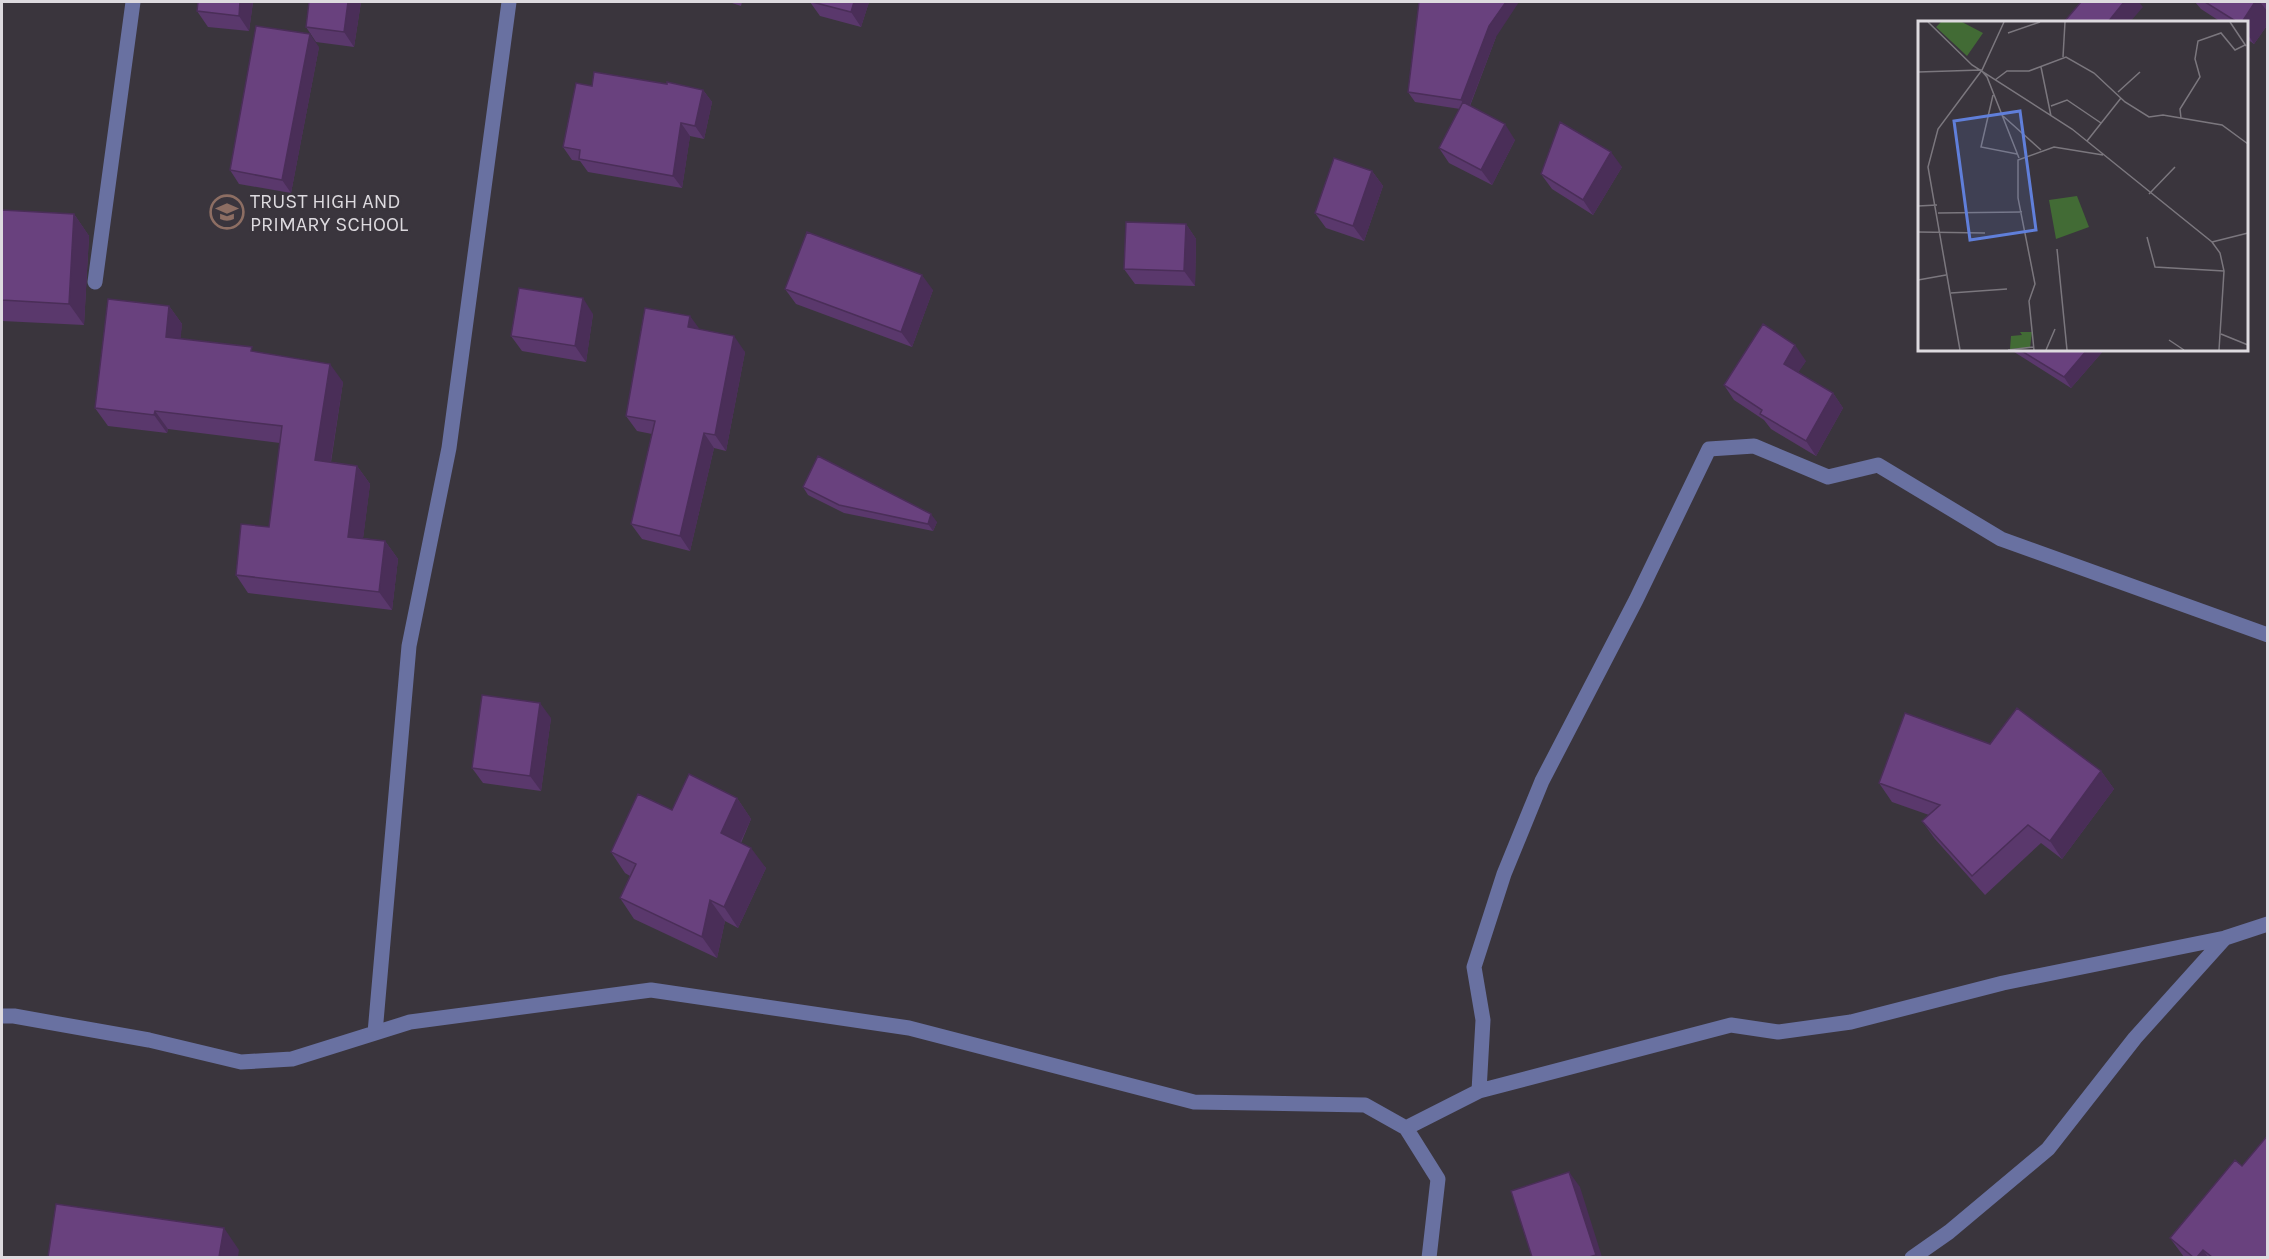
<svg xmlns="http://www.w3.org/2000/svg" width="2269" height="1259" font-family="Karla,sans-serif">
	<rect width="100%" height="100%" fill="#3a353d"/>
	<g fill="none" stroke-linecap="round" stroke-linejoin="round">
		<path stroke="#6971a1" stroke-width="15" d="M 95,282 L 133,2
			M 2,1016 L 14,1016 L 149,1040 L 241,1062 L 292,1059 L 410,1022 L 651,990 L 909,1028 L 1194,1102 L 1365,1105 L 1406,1128 L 1438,1179 L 1429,1258
			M 375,1033 L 409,646 L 449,448 L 509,2
			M 1479,1091 L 1483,1020 L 1474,967 L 1504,874 L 1542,781 L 1636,600 L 1709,449 L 1754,446 L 1828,477 L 1878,465 L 2001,539 L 2268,635
			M 1406,1128 L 1479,1091 L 1731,1025 L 1778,1032 L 1851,1022 L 2003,983 L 2225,938 L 2268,924
			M 1912,1258 L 1949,1232 L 2048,1149 L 2135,1038 L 2225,938"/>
	</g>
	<path fill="#5a386c" d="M 198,2 L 253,2 L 249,31 L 208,27 L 197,11 Z
		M 309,2 L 361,2 L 354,47 L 316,42 L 306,27 Z
		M 729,2 L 742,2 L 741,6 Z
		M 810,2 L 869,2 L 861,27 L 820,16 Z
		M 2195,2 L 2268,2 L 2268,24 L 2254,44 L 2247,39 L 2247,22 L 2221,22 L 2201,9 Z
		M 1496,37 L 1470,106 L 1515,140 L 1492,185 L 1449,163 L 1439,148 L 1460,109 L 1415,102 L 1408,92 Z
		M 319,47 L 291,193 L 239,184 L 230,170 Z
		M 667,84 L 703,90 L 712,102 L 704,139 L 690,136 L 682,188 L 588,172 L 580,161 L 572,160 L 563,147 L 592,86 Z
		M 1622,167 L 1593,215 L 1552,189 L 1541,174 Z
		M 1372,171 L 1383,186 L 1364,241 L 1326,228 L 1315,213 Z
		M 2,210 L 74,214 L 89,236 L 84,325 L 2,321 Z
		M 1186,224 L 1196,239 L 1195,286 L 1135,284 L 1124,269 Z
		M 785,289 L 933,290 L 912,347 L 796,304 Z
		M 169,306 L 182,324 L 180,339 L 255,352 L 343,382 L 331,462 L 357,466 L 370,484 L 363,538 L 385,541 L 398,559 L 392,610 L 248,593 L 236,575 L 269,527 L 280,443 L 168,429 L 167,433 L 108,426 L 95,408 Z
		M 593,314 L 586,362 L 522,351 L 511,336 Z
		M 700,329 L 745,352 L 726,451 L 714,448 L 690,551 L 642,539 L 631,524 L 652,434 L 637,431 L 626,416 Z
		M 2011,350 L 2104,350 L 2071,388 Z
		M 1806,361 L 1798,372 L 1833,393 L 1843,408 L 1816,456 L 1771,429 L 1764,420 L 1734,400 L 1724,385 Z
		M 803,487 L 937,522 L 933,531 L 844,513 L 808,495 Z
		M 551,718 L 541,791 L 483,783 L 472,768 Z
		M 1990,744 L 2101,771 L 2114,789 L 2062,859 L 2041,843 L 1985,895 L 1935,839 L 1922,821 L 1929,815 L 1892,802 L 1879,783 Z
		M 737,798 L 751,819 L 741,843 L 766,868 L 738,928 L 725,921 L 717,958 L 634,919 L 620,898 L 630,876 L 625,873 L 611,852 L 672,810 Z
		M 2242,1166 L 2268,1257 L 2184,1257 L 2170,1238 Z"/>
	<path fill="#4a2e58" d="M 240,2 L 253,2 L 249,31 L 239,16 Z
		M 348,2 L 361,2 L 354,47 L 344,32 Z
		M 854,2 L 869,2 L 861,27 L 851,12 Z
		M 1506,2 L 1519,2 L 1496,37 L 1468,110 L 1461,100 L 1489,26 Z
		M 2124,2 L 2139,2 L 2143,7 L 2130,22 L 2108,22 Z
		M 2255,2 L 2260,2 L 2268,12 L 2268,24 L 2254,44 L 2247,33 L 2247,22 L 2242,22 Z
		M 310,34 L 319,47 L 291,193 L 282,180 Z
		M 703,90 L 712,102 L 704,139 L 695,126 Z
		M 681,123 L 690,136 L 682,188 L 673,176 Z
		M 1505,124 L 1515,140 L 1492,185 L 1481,170 Z
		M 1611,152 L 1622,167 L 1593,215 L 1583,200 Z
		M 1372,171 L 1383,186 L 1364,241 L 1353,226 Z
		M 74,214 L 89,236 L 84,325 L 69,304 Z
		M 1186,224 L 1196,239 L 1195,286 L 1184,271 Z
		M 922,275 L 933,290 L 912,347 L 901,332 Z
		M 583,298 L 593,314 L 586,362 L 575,346 Z
		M 169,306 L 182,324 L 179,356 L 166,337 Z
		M 690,316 L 701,331 L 688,327 Z
		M 734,336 L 745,352 L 726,451 L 715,435 Z
		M 1795,345 L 1806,361 L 1794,379 L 1784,364 Z
		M 2087,350 L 2104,350 L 2071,388 L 2064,377 Z
		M 330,364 L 343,382 L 328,479 L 315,460 Z
		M 1833,393 L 1843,408 L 1816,456 L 1806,441 Z
		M 155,411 L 168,429 L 167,433 L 154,415 Z
		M 704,433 L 714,448 L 690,551 L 680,536 Z
		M 357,466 L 370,484 L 361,555 L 348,537 Z
		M 931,514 L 937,522 L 933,531 L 928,524 Z
		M 385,541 L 398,559 L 392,610 L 379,592 Z
		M 540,703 L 551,718 L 541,791 L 530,776 Z
		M 2101,771 L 2114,789 L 2062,859 L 2050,841 Z
		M 737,798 L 751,819 L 735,854 L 721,833 Z
		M 751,848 L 766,868 L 738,928 L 724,907 Z
		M 710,900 L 725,921 L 717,958 L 702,937 Z
		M 1569,1172 L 1580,1187 L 1602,1257 L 1597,1257 L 1596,1255 Z
		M 224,1228 L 239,1250 L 238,1257 L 219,1257 Z
		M 2203,1250 L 2208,1257 L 2197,1257 Z"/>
	<path fill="#69417e" stroke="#4a2e58" stroke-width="1.5" d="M 198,2 L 240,2 L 239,16 L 197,11 Z
		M 309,2 L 348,2 L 344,32 L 306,27 Z
		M 812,2 L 854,2 L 851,12 Z
		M 1419,2 L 1506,2 L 1489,26 L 1461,100 L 1408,92 Z
		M 2081,2 L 2124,2 L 2108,22 L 2064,22 Z
		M 2205,2 L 2255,2 L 2242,22 L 2237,22 Z
		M 256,26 L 310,34 L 282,180 L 230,170 Z
		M 594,72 L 667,84 L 667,82 L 703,90 L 695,126 L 681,123 L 673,176 L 579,159 L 580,150 L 563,147 L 576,83 L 592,86 Z
		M 1463,102 L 1505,124 L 1481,170 L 1439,148 Z
		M 1560,122 L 1611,152 L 1583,200 L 1541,174 Z
		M 1334,158 L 1372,171 L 1353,226 L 1315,213 Z
		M 2,210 L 74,214 L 69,304 L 2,300 Z
		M 1126,222 L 1186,224 L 1184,271 L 1124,269 Z
		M 807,232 L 922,275 L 901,332 L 785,289 Z
		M 519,288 L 583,298 L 575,346 L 511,336 Z
		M 108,299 L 169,306 L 166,337 L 252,347 L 251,351 L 330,364 L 315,460 L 357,466 L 348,537 L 385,541 L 379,592 L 236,575 L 241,524 L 269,527 L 282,426 L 155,411 L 154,415 L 95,408 Z
		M 645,308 L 690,316 L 688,327 L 734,336 L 715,435 L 704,433 L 680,536 L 631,524 L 655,421 L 626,416 Z
		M 1763,324 L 1795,345 L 1784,364 L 1833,393 L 1806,441 L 1760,414 L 1762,410 L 1724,385 Z
		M 2020,350 L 2087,350 L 2064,377 Z
		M 818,456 L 931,514 L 928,524 L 839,505 L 803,487 Z
		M 482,695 L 540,703 L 530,776 L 472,768 Z
		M 2017,708 L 2101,771 L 2050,841 L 2028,825 L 1972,876 L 1922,821 L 1940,805 L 1879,783 L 1905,713 L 1990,744 Z
		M 689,774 L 737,798 L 721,833 L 751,848 L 724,907 L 710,900 L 702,937 L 620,898 L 636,864 L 611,852 L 638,794 L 672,810 Z
		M 2268,1135 L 2268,1257 L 2212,1257 L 2203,1250 L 2197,1257 L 2193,1257 L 2170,1238 L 2235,1160 L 2242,1166 Z
		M 1569,1172 L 1596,1255 L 1589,1257 L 1532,1257 L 1511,1191 Z
		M 56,1204 L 224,1228 L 219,1257 L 48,1257 Z"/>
	<defs>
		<symbol id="school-ring" viewBox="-11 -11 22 22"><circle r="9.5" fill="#3a353d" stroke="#8d6e63" stroke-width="1.5"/><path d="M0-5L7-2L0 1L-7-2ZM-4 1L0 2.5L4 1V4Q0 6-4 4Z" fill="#8d6e63"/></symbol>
	</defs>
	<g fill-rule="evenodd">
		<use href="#school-ring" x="208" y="193" width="38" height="38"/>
	</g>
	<g text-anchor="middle" stroke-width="4.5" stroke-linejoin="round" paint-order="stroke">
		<g font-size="20" fill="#dddadf" stroke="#3a353d" text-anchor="start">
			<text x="250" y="208">TRUST HIGH AND<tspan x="250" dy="23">PRIMARY SCHOOL</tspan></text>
		</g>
	</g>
	<g transform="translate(1918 21)">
		<rect width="330" height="330" fill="#3a353d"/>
		<path d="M 23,1 L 44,1 L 65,12 L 49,35 L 18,6 ZM 159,175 L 171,206 L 138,218 L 131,179 ZM 102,311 L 114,311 L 112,327 L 92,328 L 93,315 L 104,314 Z" fill="#426b35"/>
		<path fill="none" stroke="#7b777e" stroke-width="1.5" d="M 10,1 L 54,44 L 154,108 L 294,221 L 302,232 L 306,250 L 301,329M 312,1 L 328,25M 90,12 L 122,1M 145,36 L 147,1M 123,46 L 133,95M 0,51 L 63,49 L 69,56 L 101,137M 77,59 L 89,50 L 111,50 L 148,36 L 176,52 L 207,81 L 231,96 L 245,94 L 304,104 L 330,123M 200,71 L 222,51M 75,74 L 63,126 L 99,133M 133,85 L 149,79 L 183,102M 85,95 L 123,129M 263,97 L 262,88 L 282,56 L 277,38 L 280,20 L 303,12 L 317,29 L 327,24M 169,120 L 203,77M 231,173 L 257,146M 0,185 L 19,184M 20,192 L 104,191M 0,211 L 67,212M 229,216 L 237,246 L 306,250M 294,221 L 330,212M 139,228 L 149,329M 0,259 L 28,254M 33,272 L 89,268M 303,313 L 330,324M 251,319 L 266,329M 42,329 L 10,146 L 20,108 L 64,49 L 86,1M 90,329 L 115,326M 116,329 L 111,280 L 117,263 L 100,177 L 100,139 L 136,126 L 185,134M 128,329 L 137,308"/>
		<path fill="#607fda" fill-opacity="0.15" stroke="#607fda" stroke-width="3" d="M 102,90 L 118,209 L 52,219 L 36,100 Z"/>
		<rect width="330" height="330" fill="none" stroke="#dddadf" stroke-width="3"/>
	</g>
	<rect width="2269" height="1259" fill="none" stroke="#dddadf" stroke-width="6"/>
</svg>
